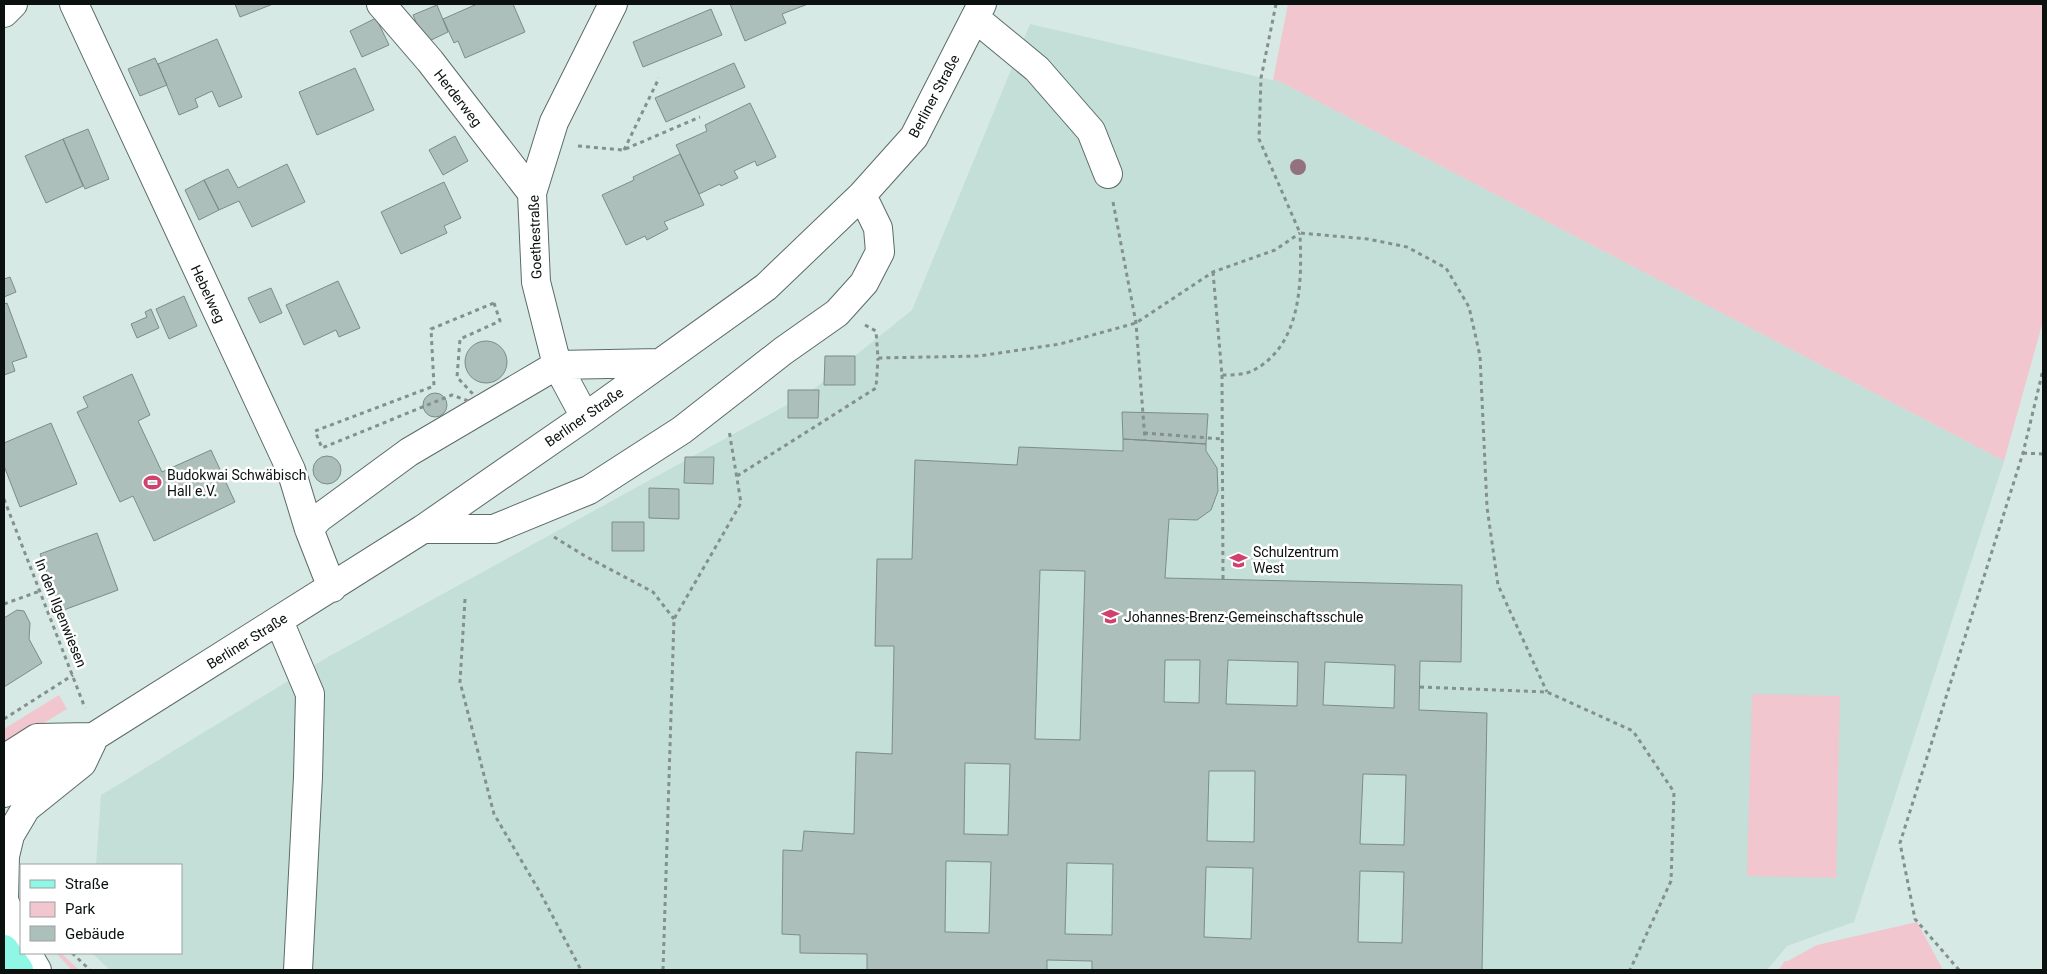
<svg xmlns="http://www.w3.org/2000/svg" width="2047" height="974" font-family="Roboto,sans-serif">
	<rect width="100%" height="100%" fill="#d7e9e4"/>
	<path fill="#c4dfd8" d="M 1030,24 L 1281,82 L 2004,461 L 1854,922 L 1787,946 L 1767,970 L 110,970 L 92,953 L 181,953 L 181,865 L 96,865 L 101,795 L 326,658 L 810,392 L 912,310 Z"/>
	<path fill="#f1c6ce" d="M 1288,4 L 2043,4 L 2043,321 L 2004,461 L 1281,82 L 1273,80 Z
		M 1752,694 L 1840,696 L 1836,878 L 1747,876 Z
		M 59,695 L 67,709 L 4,747 L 4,729 Z
		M 1917,922 L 1943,970 L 1778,970 L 1783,964 L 1784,961 L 1788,961 L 1817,945 Z
		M 56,953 L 61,953 L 79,970 L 72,970 Z"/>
	<path fill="#adbfba" stroke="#7c8d88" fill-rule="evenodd" d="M 235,4 L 273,4 L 240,17 Z
		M 477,4 L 513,4 L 525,32 L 465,58 L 458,41 L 454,43 L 443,19 Z
		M 730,4 L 808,4 L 782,14 L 786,23 L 745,41 Z
		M 437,5 L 448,32 L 425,43 L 413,15 Z
		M 711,9 L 722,35 L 643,67 L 633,42 Z
		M 376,18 L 389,45 L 362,57 L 350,31 Z
		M 217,39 L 242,97 L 219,107 L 212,91 L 195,99 L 198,107 L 179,115 L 158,64 Z
		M 155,58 L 167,85 L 140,96 L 128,69 Z
		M 734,63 L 745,87 L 666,122 L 655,98 Z
		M 355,68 L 374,110 L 317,135 L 299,92 Z
		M 750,103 L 776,157 L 757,166 L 755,161 L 734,171 L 738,178 L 721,186 L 720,184 L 699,194 L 676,145 L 707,131 L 705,125 Z
		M 88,129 L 109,179 L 85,189 L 63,139 Z
		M 455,136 L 468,161 L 443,175 L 429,150 Z
		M 63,139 L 83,186 L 46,203 L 25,156 Z
		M 680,154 L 704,205 L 664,222 L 668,229 L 647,240 L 645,236 L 626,245 L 602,195 L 634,180 L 633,177 Z
		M 287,164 L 305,202 L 252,227 L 239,201 L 219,210 L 204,180 L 228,169 L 238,188 Z
		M 204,180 L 219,210 L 199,220 L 185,190 Z
		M 444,182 L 461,218 L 444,226 L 447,233 L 401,254 L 381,212 Z
		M 10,277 L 16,292 L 4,297 L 4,279 Z
		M 338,281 L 360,328 L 339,337 L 336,330 L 304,345 L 286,305 Z
		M 271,288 L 282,313 L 260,323 L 248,298 Z
		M 184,296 L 197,326 L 169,339 L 156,309 Z
		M 7,303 L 27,357 L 12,362 L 15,371 L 4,375 L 4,304 Z
		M 151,309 L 159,328 L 137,338 L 131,324 L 147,317 L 145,312 Z
		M465 362a21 21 0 1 1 42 0a21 21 0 1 1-42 0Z
		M 825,356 L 855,356 L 855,385 L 824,385 Z
		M 132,374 L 150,415 L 138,421 L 162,472 L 211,450 L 235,502 L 154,541 L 133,496 L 120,502 L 77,412 L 88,407 L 83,397 Z
		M 788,390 L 819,390 L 818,418 L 788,418 Z
		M423 405a12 12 0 1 1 24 0a12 12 0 1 1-24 0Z
		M 1122,412 L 1208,414 L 1206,444 L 1123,439 Z
		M 51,423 L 77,484 L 20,507 L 4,466 L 4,443 Z
		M 1123,439 L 1206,444 L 1206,451 L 1217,468 L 1218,491 L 1211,510 L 1197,520 L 1169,519 L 1165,578 L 1462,585 L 1461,662 L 1420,661 L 1419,710 L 1487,713 L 1482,970 L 1092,970 L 1092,961 L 1047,960 L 1047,970 L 867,970 L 867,954 L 800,953 L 800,935 L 782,934 L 783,850 L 802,851 L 804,831 L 854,834 L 856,752 L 892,754 L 894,646 L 875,646 L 877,559 L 912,559 L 915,460 L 1017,465 L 1019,447 L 1123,451 ZM 1040,570 L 1085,571 L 1080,740 L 1035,739 ZM 1165,660 L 1200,660 L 1199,703 L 1164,702 ZM 1228,660 L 1298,662 L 1297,706 L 1226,704 ZM 1325,662 L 1395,665 L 1394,708 L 1323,705 ZM 965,763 L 1010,764 L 1008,835 L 964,834 ZM 1209,771 L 1255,771 L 1254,842 L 1207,841 ZM 1363,774 L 1406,775 L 1404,845 L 1360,844 ZM 946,861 L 991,862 L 989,933 L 945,932 ZM 1067,863 L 1113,864 L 1112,935 L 1065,934 ZM 1206,867 L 1253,868 L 1251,939 L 1204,937 ZM 1360,871 L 1404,872 L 1402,943 L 1358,942 Z
		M313 470a14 14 0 1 1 28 0a14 14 0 1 1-28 0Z
		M 685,457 L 714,457 L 713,484 L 684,483 Z
		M 649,488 L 679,489 L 679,519 L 649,518 Z
		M 612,522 L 644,522 L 644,551 L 612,551 Z
		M 97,533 L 118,590 L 61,611 L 40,554 Z
		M 17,610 L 24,611 L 30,623 L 29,639 L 42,663 L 4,687 L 4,618 Z"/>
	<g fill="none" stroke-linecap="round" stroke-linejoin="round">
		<defs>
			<path id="minor" d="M 74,4 L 291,470 L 309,529 L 332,588
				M 381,4 L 430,61 L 532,193
				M 4,13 L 13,4
				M 975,18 L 1037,69 L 1091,131 L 1108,174
				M 585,417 L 557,365 L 536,282 L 532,193 L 554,122 L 613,4
				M 309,529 L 319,518 L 409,452 L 557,365 L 660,363
				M 423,529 L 494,529 L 589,490 L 682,430 L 783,351 L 837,313 L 864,283 L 880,252 L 878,228 L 862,195
				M 279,621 L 310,694 L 308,777 L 298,970
				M 4,759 L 37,738 L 91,737
				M 4,793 L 22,777 L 95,736 L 423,529 L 585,417 L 766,287 L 862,195 L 914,137 L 982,4
				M 21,941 L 4,900 L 5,856 L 10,835 L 26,808 L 82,763 L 92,742
				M 27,953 L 37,970"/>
			<path id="major" d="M 4,949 L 19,970"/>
		</defs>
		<use href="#minor" stroke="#5b6b67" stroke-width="30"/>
		<use href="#major" stroke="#c4c6c5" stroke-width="30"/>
		<path stroke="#83908d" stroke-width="3" stroke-dasharray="4 4" stroke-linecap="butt" d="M 1276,4 L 1261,78 L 1259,139 L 1300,233 L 1368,239 L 1407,247 L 1446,268 L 1469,307 L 1480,356 L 1487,507 L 1498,585 L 1547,692
			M 578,146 L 623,150 L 700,117
			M 624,150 L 659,78
			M 1113,202 L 1136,323 L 1145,440
			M 1213,272 L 1222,375 C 1231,375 1244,375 1252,371 C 1302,346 1302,281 1300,234
			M 494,303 L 500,321 L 460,339 L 457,377 L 485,407 L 452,395 L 322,448 L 315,431 L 434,386 L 431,329 Z
			M 865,325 L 876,331 L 878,358 L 979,356 L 1060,344 L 1136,323 L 1213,272 L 1275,250 L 1300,233
			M 1222,375 L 1223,579
			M 1144,433 L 1222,439
			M 2023,453 L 2043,454
			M 737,476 L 876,388 L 878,358
			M 4,499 L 85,708
			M 554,537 L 585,556 L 653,592 L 674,619
			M 465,599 L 460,682 L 494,814 L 541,894 L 581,970
			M 4,604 L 40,591
			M 1420,687 L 1547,692 L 1633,731 L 1674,792 L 1671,881 L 1630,970
			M 4,719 L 73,675
			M 72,953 L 90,970
			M 663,970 L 674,619 L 741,503 L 729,430
			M 1959,970 L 1915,919 L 1900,843 L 2023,453 L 2043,370"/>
		<use href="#minor" stroke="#fff" stroke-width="28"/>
		<use href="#major" stroke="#8ef7e5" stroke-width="28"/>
	</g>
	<circle fill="#93727d" cx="1298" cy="167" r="8"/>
	<defs>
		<symbol id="stadium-bare" viewBox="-9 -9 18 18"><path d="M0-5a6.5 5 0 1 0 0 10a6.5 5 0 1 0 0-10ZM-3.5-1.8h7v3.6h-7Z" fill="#d0426d" stroke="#fff" stroke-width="2.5" paint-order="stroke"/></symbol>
		<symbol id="school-bare" viewBox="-9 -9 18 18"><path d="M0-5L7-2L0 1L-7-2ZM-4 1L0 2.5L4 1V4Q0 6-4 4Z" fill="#d0426d" stroke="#fff" stroke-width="2.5" paint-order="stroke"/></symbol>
	</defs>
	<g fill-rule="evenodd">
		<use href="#stadium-bare" x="140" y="470" width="25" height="25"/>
		<use href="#school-bare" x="1226" y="548" width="25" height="25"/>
		<use href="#school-bare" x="1098" y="604" width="25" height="25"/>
	</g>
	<g text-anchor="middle" stroke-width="5" stroke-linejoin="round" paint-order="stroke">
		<g font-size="14" fill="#0a110f" stroke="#fff">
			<text transform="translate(934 96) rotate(-62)" y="5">Berliner Straße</text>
			<text transform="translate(458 98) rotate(52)" y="5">Herderweg</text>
			<text transform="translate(535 237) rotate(-92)" y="5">Goethestraße</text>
			<text transform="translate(208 294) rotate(65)" y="5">Hebelweg</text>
			<text transform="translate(584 417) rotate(-35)" y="5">Berliner Straße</text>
			<text transform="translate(61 613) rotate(68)" y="5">In den Ilgenwiesen</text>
			<text transform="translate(247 641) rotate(-32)" y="5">Berliner Straße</text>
		</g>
		<g font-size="14" fill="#0a110f" stroke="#fff" text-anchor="start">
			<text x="167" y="480">Budokwai Schwäbisch<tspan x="167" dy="16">Hall e.V.</tspan></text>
			<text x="1253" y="557">Schulzentrum<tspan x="1253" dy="16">West</tspan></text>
			<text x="1124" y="622">Johannes-Brenz-Gemeinschaftsschule</text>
		</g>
	</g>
	<rect width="2047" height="974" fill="none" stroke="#0a110f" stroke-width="10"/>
	<rect x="20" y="864" width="162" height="90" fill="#ffffff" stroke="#9da09f"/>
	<rect x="30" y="880" width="25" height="8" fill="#8ef7e5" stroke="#9da09f"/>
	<text x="65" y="889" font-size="15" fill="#0a110f">Straße</text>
	<rect x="30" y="902" width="25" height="15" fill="#f1c6ce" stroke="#9da09f"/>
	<text x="65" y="914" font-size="15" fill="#0a110f">Park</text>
	<rect x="30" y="926" width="25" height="15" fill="#adbfba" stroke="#9da09f"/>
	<text x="65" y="939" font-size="15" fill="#0a110f">Gebäude</text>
</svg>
